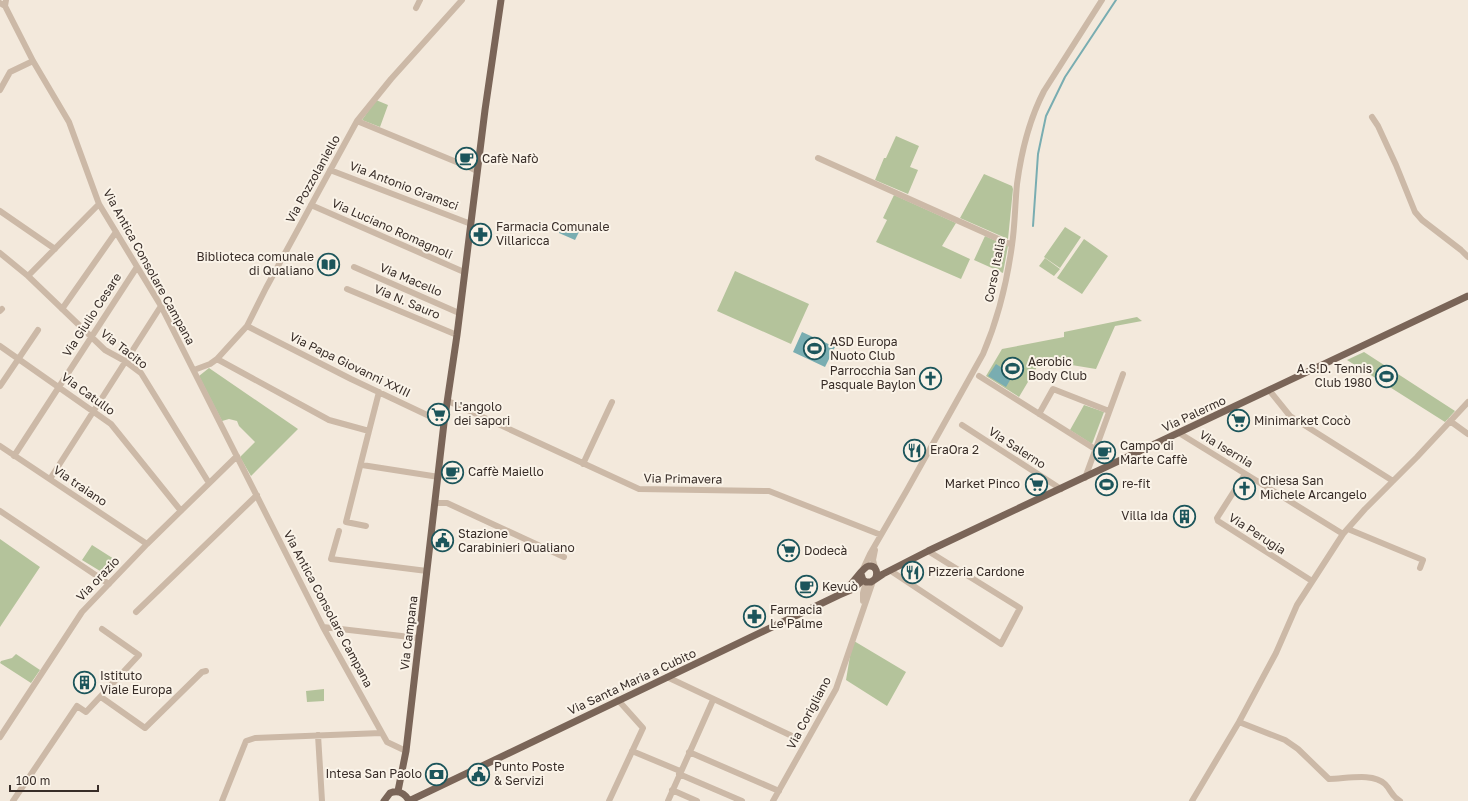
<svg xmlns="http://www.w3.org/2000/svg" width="1468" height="801" font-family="'Golos Text',sans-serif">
	<rect width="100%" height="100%" fill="#f3e9dc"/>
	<path fill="#b4c39b" d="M 376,100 L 388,105 L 380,127 L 362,120 Z
		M 896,136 L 919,146 L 910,167 L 918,170 L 908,194 L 875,180 L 884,158 L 886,158 Z
		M 984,174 L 1012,186 L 1013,189 L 1008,239 L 960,218 Z
		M 894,195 L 956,223 L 942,246 L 970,259 L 961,279 L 876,242 L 887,220 L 883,218 Z
		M 1065,227 L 1081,237 L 1060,268 L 1044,257 Z
		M 985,236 L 1008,246 L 1003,273 L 974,260 Z
		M 1084,239 L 1108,256 L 1082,294 L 1057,278 Z
		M 1045,258 L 1060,269 L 1054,276 L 1039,266 Z
		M 735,271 L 809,304 L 791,344 L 717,311 Z
		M 1137,317 L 1142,321 L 1115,326 L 1096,369 L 1041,360 L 1019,397 L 986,376 L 1002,349 L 1064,337 L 1064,332 Z
		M 1364,352 L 1455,411 L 1445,422 L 1347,360 Z
		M 209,368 L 298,429 L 251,476 L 240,457 L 255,442 L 239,426 L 237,421 L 229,419 L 222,421 L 199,376 Z
		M 1084,405 L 1104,412 L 1092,444 L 1070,430 Z
		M 0,539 L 40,567 L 0,627 Z
		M 92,545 L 114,559 L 105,574 L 82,560 Z
		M 854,641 L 906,672 L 887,706 L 846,680 L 850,656 Z
		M 16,654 L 40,670 L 31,683 L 0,663 L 1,661 L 12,658 Z
		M 324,689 L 324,701 L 307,702 L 306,691 Z"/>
	<path fill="#79adb1" d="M 563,225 L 579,232 L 575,240 L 559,233 Z
		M 802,332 L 835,347 L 825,367 L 793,352 Z
		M 996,364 L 1013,375 L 1006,387 L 988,376 Z"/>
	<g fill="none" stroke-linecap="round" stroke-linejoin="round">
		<path stroke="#79adb1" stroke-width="2" d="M 1033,226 L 1038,154 L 1046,116 L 1065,77 L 1116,0"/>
		<path stroke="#ccb9a7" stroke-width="6" d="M 0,3 L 5,6 L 6,0
			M 5,6 L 33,61 L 69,122 L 99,204 L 161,306 L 323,627 L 387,742 L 406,751
			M 416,8 L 420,0
			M 0,90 L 10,72 L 33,61
			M 1372,117 L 1378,126 L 1396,165 L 1415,212 L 1422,220 L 1461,250 L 1468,257
			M 357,121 L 471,168 L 477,171
			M 818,158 L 1012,245
			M 330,170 L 471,224
			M 311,205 L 464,272
			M 0,211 L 55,249
			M 0,253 L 28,276 L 105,350 L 125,361 L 141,373 L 209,483
			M 354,267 L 459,313
			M 28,276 L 99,204
			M 347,289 L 457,335
			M 62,309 L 116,232
			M 0,311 L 2,309
			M 247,326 L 351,379 L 444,423
			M 0,346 L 111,424 L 181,511
			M 217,359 L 329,420 L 369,431 L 346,522 L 366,526
			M 194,370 L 210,364 L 217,359 L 247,326 L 266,288 L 357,121 L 391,79 L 462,0
			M 979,376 L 1095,449
			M 0,386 L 38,330
			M 1269,390 L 1290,416 L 1393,481
			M 448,401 L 639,489 L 769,491 L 881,535
			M 1039,414 L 1053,389 L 1109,411
			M 1450,421 L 1468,434
			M 962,425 L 1061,489
			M 369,431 L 379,392
			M 1179,433 L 1343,534
			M 0,446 L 147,544
			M 14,456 L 137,267
			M 583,464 L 612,402
			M 362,465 L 439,477
			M 1245,474 L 1217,518 L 1218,521 L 1312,581
			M 1085,478 L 1123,374
			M 50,479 L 161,306
			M 436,503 L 447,503 L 564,557
			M 0,511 L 109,584
			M 1348,529 L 1423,560 L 1420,568
			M 339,531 L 331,559 L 427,571
			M 875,568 L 873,560 L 875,550
			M 863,569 L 870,554 L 907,490 L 983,354 C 998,319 1007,282 1012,245 C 1015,225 1015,204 1017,184 C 1021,154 1030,118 1044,91 L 1102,0
			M 891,571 L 1001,644 L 1020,608 L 928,551
			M 863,601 L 863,593 L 866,582
			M 136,612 L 257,495
			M 323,627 L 419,638
			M 667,677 L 792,736
			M 101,697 L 145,728 L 202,672 L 206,671
			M 1239,722 L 1285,740 L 1298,749 L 1329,779 C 1345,779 1373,772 1385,784 C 1392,791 1390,795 1400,801
			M 318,735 L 322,801
			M 0,737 L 82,612 L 147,544 L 237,456
			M 632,751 L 680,771
			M 689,752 L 779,791
			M 679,774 L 742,801
			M 672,790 L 697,801
			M 13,801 L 77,706 L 86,712 L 139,655 L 102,629
			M 222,801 L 246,741 L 255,738 L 381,733
			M 609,801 L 643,728 L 618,700
			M 668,801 L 713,700
			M 773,801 L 836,689 L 873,581
			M 1192,801 L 1239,722 L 1276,653 L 1297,605 L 1343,534 L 1365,509 L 1417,457 L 1468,402"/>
		<path stroke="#7a6558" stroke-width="7" d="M 861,574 L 863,580 L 866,582 L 871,582 L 883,574 L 928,551 L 1468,296
			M 847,589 C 852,584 864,566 869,566 C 877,565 878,574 875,579
			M 398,791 L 406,751 L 444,423 L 457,335 L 485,110 L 501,0
			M 384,801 L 390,793 C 398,790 405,793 409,801
			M 409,801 L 839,595 L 853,589 L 863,580"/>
	</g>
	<defs>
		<symbol id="cafe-ring" viewBox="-11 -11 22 22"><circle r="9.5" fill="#faf3e8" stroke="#1c555b" stroke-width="1.5"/><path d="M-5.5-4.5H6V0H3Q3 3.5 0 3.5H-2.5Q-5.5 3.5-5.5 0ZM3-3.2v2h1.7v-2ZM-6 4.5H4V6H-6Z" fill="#1c555b"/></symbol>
		<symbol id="pharmacy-ring" viewBox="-11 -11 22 22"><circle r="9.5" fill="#faf3e8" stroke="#1c555b" stroke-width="1.5"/><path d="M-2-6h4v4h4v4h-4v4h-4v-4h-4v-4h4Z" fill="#1c555b"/></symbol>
		<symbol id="library-ring" viewBox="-11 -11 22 22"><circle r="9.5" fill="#faf3e8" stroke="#1c555b" stroke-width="1.5"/><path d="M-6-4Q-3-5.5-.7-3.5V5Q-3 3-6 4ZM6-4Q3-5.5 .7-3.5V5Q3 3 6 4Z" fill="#1c555b"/></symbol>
		<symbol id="stadium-ring" viewBox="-11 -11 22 22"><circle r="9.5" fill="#faf3e8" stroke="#1c555b" stroke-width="1.5"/><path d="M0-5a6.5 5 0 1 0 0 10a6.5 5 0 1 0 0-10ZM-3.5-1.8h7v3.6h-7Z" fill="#1c555b"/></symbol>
		<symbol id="church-ring" viewBox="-11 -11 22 22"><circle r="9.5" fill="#faf3e8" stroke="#1c555b" stroke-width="1.5"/><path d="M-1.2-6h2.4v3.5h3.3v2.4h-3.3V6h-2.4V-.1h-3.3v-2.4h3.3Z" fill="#1c555b"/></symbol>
		<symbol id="supermarket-ring" viewBox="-11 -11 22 22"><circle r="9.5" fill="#faf3e8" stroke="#1c555b" stroke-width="1.5"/><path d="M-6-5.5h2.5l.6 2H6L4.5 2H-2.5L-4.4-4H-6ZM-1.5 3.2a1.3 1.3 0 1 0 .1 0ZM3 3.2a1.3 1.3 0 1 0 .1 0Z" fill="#1c555b"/></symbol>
		<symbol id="restaurant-ring" viewBox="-11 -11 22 22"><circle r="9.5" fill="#faf3e8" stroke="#1c555b" stroke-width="1.5"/><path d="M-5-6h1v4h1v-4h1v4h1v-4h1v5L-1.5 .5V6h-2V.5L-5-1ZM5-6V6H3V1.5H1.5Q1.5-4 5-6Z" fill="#1c555b"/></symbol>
		<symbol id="building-ring" viewBox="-11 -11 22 22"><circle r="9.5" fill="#faf3e8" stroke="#1c555b" stroke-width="1.5"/><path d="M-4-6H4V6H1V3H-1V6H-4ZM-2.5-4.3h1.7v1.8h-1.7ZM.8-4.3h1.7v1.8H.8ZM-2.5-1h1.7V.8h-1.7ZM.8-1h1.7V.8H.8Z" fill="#1c555b"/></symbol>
		<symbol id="civic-ring" viewBox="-11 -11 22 22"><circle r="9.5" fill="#faf3e8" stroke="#1c555b" stroke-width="1.5"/><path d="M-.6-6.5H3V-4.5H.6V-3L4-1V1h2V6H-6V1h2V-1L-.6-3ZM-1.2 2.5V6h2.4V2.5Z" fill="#1c555b"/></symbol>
		<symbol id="bank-ring" viewBox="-11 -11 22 22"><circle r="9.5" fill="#faf3e8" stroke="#1c555b" stroke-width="1.5"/><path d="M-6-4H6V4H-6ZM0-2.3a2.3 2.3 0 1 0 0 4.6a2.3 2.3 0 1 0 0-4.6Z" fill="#1c555b"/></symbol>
	</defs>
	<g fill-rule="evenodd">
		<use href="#cafe-ring" x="454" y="146" width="25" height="25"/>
		<use href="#pharmacy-ring" x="468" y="222" width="25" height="25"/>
		<use href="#library-ring" x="316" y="252" width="25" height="25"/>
		<use href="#stadium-ring" x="802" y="336" width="25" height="25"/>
		<use href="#stadium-ring" x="1000" y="356" width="25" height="25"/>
		<use href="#stadium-ring" x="1374" y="364" width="25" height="25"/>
		<use href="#church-ring" x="918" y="366" width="25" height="25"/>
		<use href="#supermarket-ring" x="426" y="402" width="25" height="25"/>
		<use href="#supermarket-ring" x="1226" y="408" width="25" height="25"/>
		<use href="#restaurant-ring" x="902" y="438" width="25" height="25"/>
		<use href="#cafe-ring" x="1092" y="440" width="25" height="25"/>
		<use href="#cafe-ring" x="440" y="460" width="25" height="25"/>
		<use href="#supermarket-ring" x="1024" y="472" width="25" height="25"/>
		<use href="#stadium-ring" x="1094" y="472" width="25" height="25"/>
		<use href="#church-ring" x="1232" y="476" width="25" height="25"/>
		<use href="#building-ring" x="1172" y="504" width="25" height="25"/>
		<use href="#civic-ring" x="430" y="528" width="25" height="25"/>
		<use href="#supermarket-ring" x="776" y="538" width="25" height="25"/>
		<use href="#restaurant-ring" x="900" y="560" width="25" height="25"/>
		<use href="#cafe-ring" x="794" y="574" width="25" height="25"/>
		<use href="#pharmacy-ring" x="742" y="604" width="25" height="25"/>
		<use href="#building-ring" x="72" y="670" width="25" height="25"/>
		<use href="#bank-ring" x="424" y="762" width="25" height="25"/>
		<use href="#civic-ring" x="466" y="762" width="25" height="25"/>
	</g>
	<g text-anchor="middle" stroke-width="4" stroke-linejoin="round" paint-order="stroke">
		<g font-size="12" fill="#382d28" stroke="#faf3e8" text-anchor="start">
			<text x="482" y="163">Cafè Nafò</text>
			<text x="496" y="231">Farmacia Comunale<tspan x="496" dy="14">Villaricca</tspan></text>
			<text x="314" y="261" text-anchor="end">Biblioteca comunale<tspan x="314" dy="14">di Qualiano</tspan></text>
			<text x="830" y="346">ASD Europa<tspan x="830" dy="14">Nuoto Club</tspan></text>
			<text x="1028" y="366">Aerobic<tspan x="1028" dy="14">Body Club</tspan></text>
			<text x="1372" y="373" text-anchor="end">A.S.D. Tennis<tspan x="1372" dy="14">Club 1980</tspan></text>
			<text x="916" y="375" text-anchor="end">Parrocchia San<tspan x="916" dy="14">Pasquale Baylon</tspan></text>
			<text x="454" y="411">L'angolo<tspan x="454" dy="14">dei sapori</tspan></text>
			<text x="1254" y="425">Minimarket Cocò</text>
			<text x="1120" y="450">Campo di<tspan x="1120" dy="14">Marte Caffè</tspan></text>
			<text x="930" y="454">EraOra 2</text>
			<text x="468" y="476">Caffè Maiello</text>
			<text x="1260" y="485">Chiesa San<tspan x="1260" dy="14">Michele Arcangelo</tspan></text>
			<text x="1020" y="488" text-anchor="end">Market Pinco</text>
			<text x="1122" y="488">re-fit</text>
			<text x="1168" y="520" text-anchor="end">Villa Ida</text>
			<text x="458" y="538">Stazione<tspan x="458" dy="14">Carabinieri Qualiano</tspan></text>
			<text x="804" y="555">Dodecà</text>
			<text x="928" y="576">Pizzeria Cardone</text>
			<text x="822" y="591">Kevuò</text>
			<text x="770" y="614">Farmacia<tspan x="770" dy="14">Le Palme</tspan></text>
			<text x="100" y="680">Istituto<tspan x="100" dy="14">Viale Europa</tspan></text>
			<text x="494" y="771">Punto Poste<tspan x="494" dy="14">&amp; Servizi</tspan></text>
			<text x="422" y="778" text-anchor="end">Intesa San Paolo</text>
		</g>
		<g font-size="12" fill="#382d28" stroke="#faf3e8">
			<text transform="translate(313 179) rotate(-61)" y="4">Via Pozzolaniello</text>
			<text transform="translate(404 186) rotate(21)" y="4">Via Antonio Gramsci</text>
			<text transform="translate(392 229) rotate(24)" y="4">Via Luciano Romagnoli</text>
			<text transform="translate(149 267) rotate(61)" y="4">Via Antica Consolare Campana</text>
			<text transform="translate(995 270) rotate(-79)" y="4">Corso Italia</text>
			<text transform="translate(411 280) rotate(23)" y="4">Via Macello</text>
			<text transform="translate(407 302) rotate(23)" y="4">Via N. Sauro</text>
			<text transform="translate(92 315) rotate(-57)" y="4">Via Giulio Cesare</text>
			<text transform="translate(124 349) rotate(38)" y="4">Via Tacito</text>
			<text transform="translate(350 365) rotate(26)" y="4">Via Papa Giovanni XXIII</text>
			<text transform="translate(88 394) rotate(36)" y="4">Via Catullo</text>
			<text transform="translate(1194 414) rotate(-25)" y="4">Via Palermo</text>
			<text transform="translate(1017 448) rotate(33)" y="4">Via Salerno</text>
			<text transform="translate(1226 449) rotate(31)" y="4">Via Isernia</text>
			<text transform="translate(683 479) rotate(1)" y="4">Via Primavera</text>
			<text transform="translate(80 486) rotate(34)" y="4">Via traiano</text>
			<text transform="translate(1257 534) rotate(33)" y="4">Via Perugia</text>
			<text transform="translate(98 579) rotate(-46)" y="4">Via orazio</text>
			<text transform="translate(328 609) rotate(62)" y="4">Via Antica Consolare Campana</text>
			<text transform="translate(409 633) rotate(-83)" y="4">Via Campana</text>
			<text transform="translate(632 682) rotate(-25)" y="4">Via Santa Maria a Cubito</text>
			<text transform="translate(809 713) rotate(-62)" y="4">Via Corigliano</text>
		</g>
	</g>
	<path d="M10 785v6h88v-6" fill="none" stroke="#382d28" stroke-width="2"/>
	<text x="16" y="785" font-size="12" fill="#382d28" stroke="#faf3e8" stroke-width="3" paint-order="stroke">100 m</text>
</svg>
